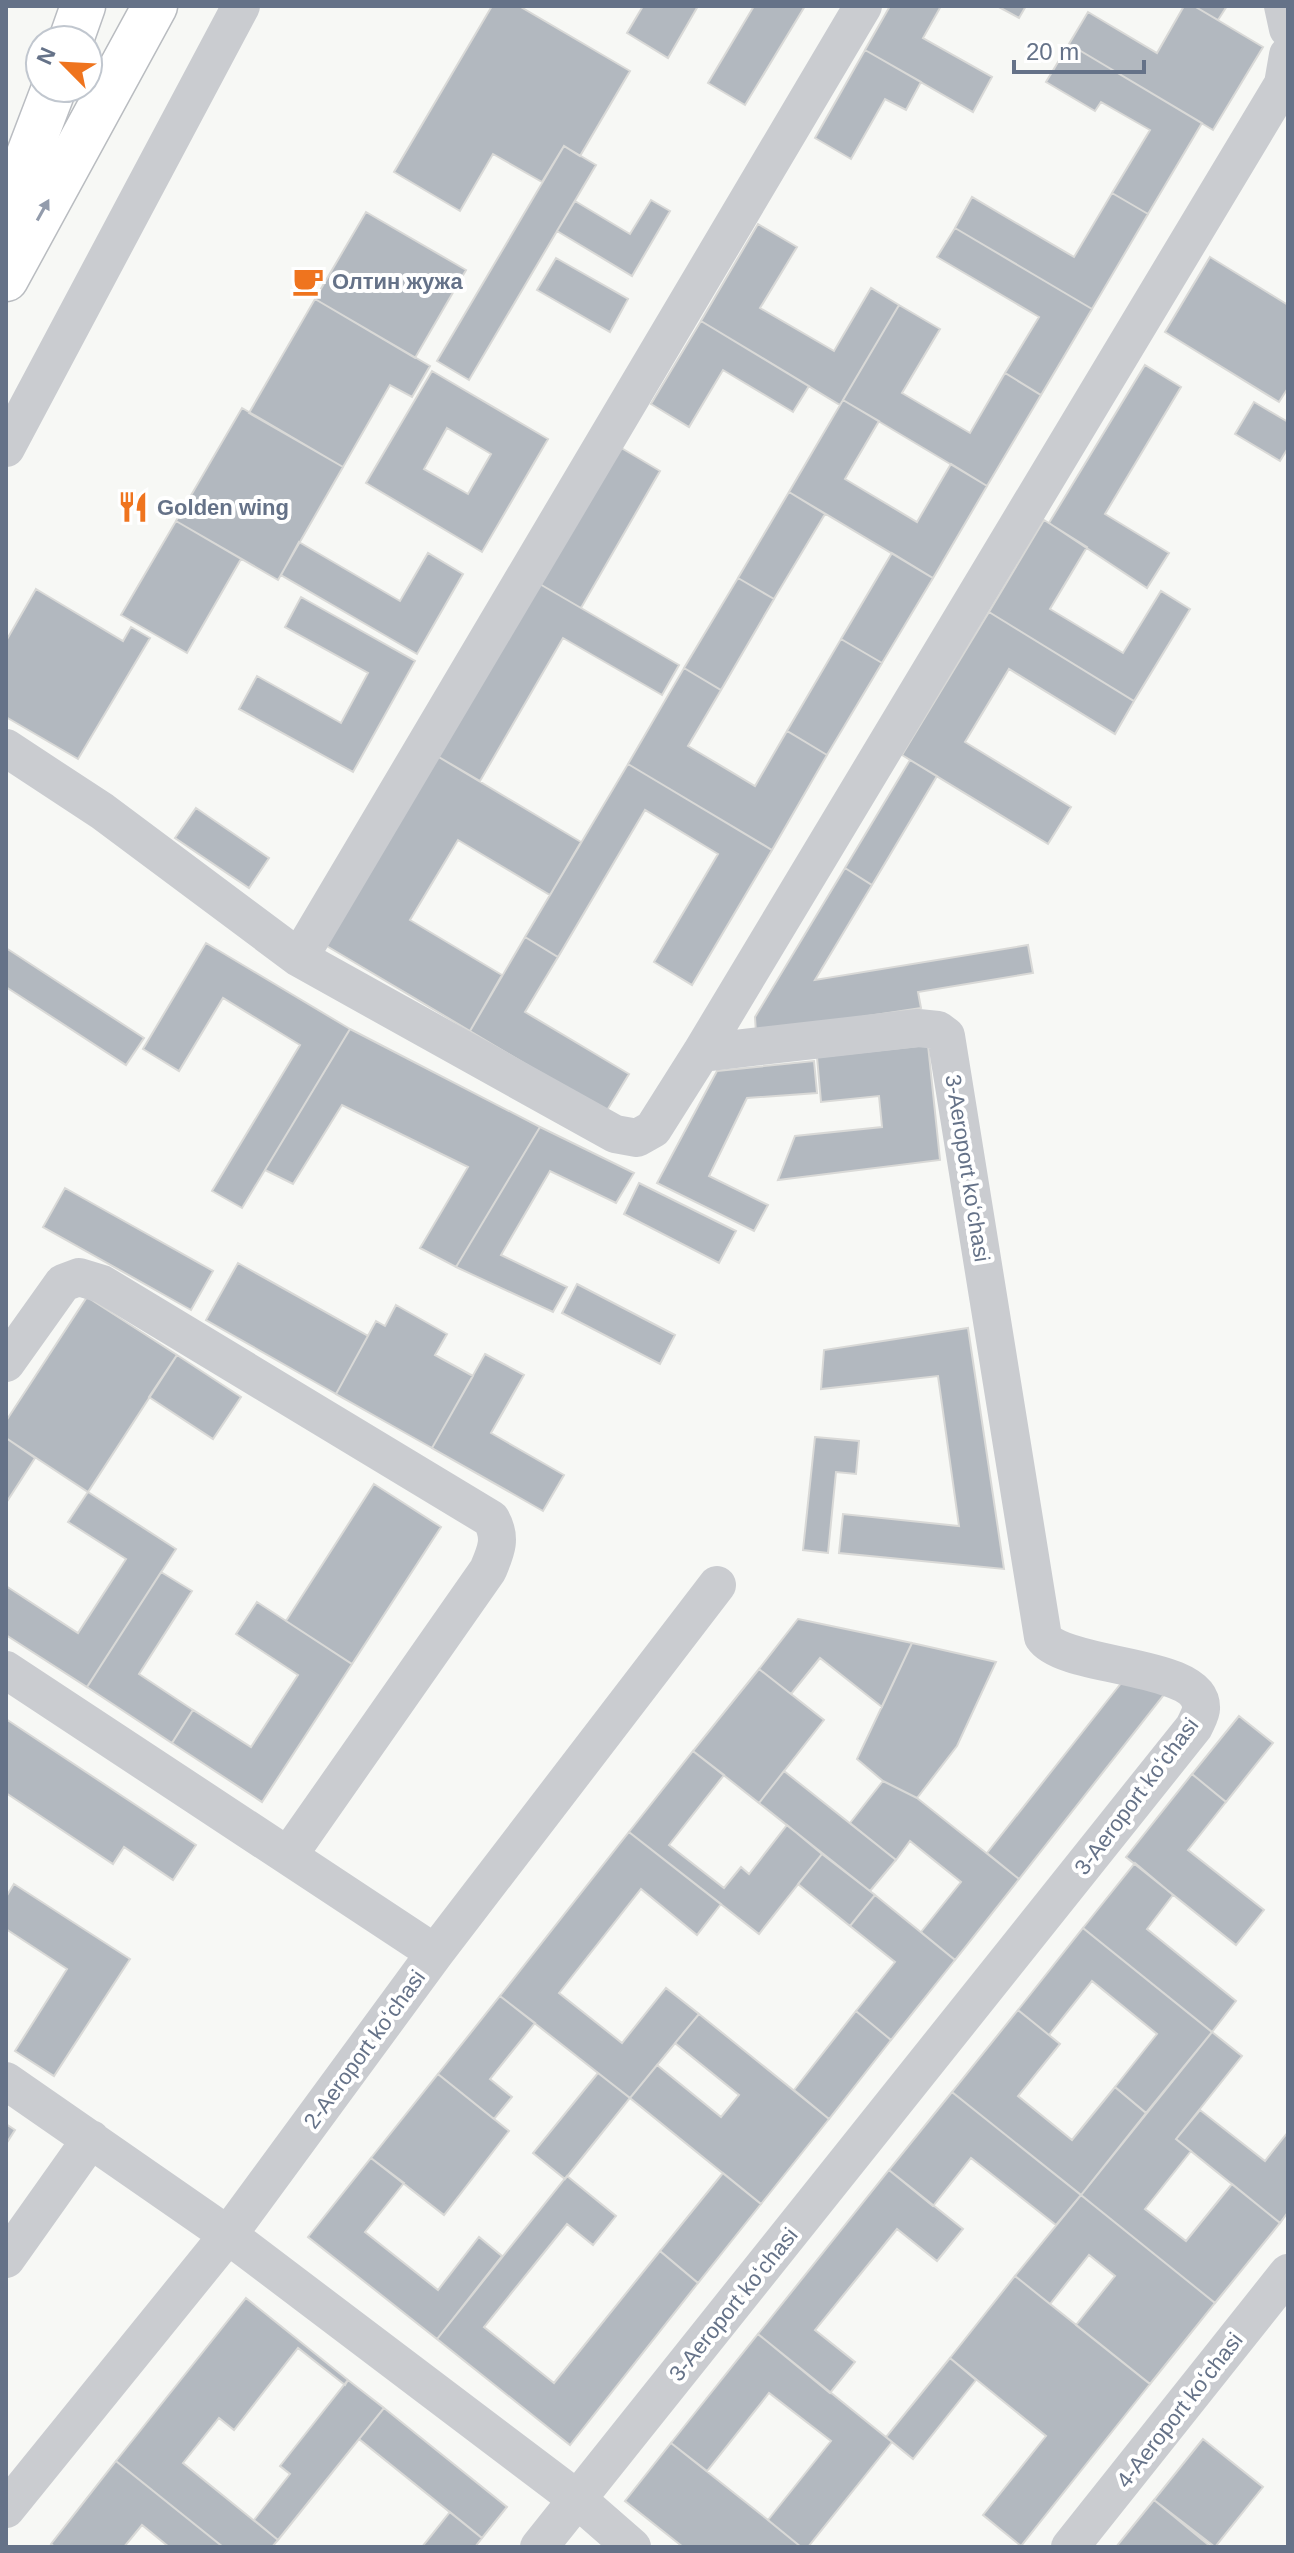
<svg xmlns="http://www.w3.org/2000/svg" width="1294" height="2553" font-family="Helvetica,sans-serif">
	<rect width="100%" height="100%" fill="#f7f8f5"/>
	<path fill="#b2b8bf" stroke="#d9d9d7" stroke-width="2" fill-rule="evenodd" d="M 492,6 L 519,6 L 630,71 L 580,156 L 564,146 L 542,182 L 493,154 L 460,211 L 394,172 Z
		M 643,6 L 698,6 L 668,58 L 627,33 Z
		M 754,6 L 805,6 L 745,105 L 708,83 Z
		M 890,6 L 941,6 L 923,38 L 992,77 L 973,112 L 865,50 Z
		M 997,6 L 1026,6 L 1019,18 Z
		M 1184,6 L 1194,6 L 1263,47 L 1213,130 L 1069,44 L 1088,12 L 1157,53 Z
		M 1194,6 L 1227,6 L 1218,20 Z
		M 1069,44 L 1202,123 L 1148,214 L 1112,193 L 1150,130 L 1101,102 L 1095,111 L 1046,82 Z
		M 865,50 L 921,82 L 906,110 L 885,99 L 851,159 L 815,138 Z
		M 564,146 L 596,165 L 469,380 L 437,361 Z
		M 1112,193 L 1148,214 L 1092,309 L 955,228 L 972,197 L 1074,257 Z
		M 651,200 L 670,211 L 632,276 L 557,231 L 575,201 L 630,234 Z
		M 366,212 L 466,270 L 415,358 L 315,299 Z
		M 758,224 L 797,247 L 760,308 L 834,351 L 871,288 L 899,305 L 840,405 L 701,321 Z
		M 955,228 L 1092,309 L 1041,395 L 1005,373 L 1039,317 L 937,257 Z
		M 1210,257 L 1288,305 L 1288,388 L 1279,402 L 1165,332 Z
		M 556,258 L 628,299 L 610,332 L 537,290 Z
		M 315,299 L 430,366 L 412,397 L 390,385 L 343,467 L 249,413 Z
		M 899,305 L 940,329 L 902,393 L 970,433 L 1005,373 L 1041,395 L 987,486 L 843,400 Z
		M 701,321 L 809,386 L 793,412 L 723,370 L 689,427 L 651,404 Z
		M 1145,365 L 1181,387 L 1105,514 L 1169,553 L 1147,588 L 1049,523 Z
		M 432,371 L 548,439 L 482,552 L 366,483 ZM 447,428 L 491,454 L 468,494 L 424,469 Z
		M 843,400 L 879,421 L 845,479 L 917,522 L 951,464 L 987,486 L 933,578 L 789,492 Z
		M 1254,402 L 1288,422 L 1288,448 L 1280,461 L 1235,434 Z
		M 242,408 L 343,467 L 278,580 L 176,521 Z
		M 618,446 L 660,471 L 581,608 L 538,583 Z
		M 789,492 L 825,514 L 774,599 L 738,578 Z
		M 1044,520 L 1087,547 L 1050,609 L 1123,653 L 1161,591 L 1190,609 L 1134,701 L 989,612 Z
		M 176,521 L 241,559 L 187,653 L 121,615 Z
		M 299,542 L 400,601 L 428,553 L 463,574 L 417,654 L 281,575 Z
		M 892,553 L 933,578 L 882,663 L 841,639 Z
		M 738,578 L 774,599 L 721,690 L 684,668 Z
		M 538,583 L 679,665 L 662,695 L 563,638 L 480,781 L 437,756 Z
		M 36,589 L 123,641 L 131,627 L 150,638 L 78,759 L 6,717 L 6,641 Z
		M 301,597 L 415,661 L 353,772 L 239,709 L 257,676 L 341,723 L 368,673 L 285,627 Z
		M 989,612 L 1134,701 L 1115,734 L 1009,669 L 965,742 L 1071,807 L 1048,844 L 902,755 Z
		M 841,639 L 882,663 L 827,755 L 787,731 Z
		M 684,668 L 721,690 L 688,746 L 755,786 L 787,731 L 827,755 L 772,850 L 628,764 Z
		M 437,756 L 581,842 L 550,895 L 458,840 L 410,920 L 502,975 L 470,1031 L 325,945 Z
		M 910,760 L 937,776 L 872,885 L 845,868 Z
		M 628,764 L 772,850 L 692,985 L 654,962 L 718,854 L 645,810 L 558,957 L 525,937 Z
		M 196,808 L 269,858 L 249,888 L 175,838 Z
		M 845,868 L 872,885 L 815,980 L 1028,945 L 1033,973 L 918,992 L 921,1008 L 756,1033 L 755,1017 Z
		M 525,937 L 558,957 L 525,1012 L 629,1074 L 606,1112 L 470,1031 Z
		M 206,943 L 350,1029 L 242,1208 L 212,1191 L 300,1045 L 223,998 L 179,1071 L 143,1049 Z
		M 6,948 L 144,1038 L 126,1065 L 6,987 Z
		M 350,1029 L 540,1127 L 456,1267 L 420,1248 L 468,1167 L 342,1105 L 293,1184 L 265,1170 Z
		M 928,1045 L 940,1160 L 778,1180 L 795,1136 L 882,1127 L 879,1096 L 821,1102 L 817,1057 Z
		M 814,1061 L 817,1093 L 747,1098 L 709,1176 L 768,1205 L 754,1231 L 657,1183 L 717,1071 Z
		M 540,1127 L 634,1173 L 616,1203 L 550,1171 L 501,1255 L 567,1287 L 553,1312 L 456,1267 Z
		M 639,1183 L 736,1231 L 719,1263 L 624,1214 Z
		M 65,1188 L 213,1271 L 191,1310 L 43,1227 Z
		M 238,1263 L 368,1336 L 336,1394 L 206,1320 Z
		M 577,1284 L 675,1335 L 660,1364 L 562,1313 Z
		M 87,1297 L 177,1355 L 88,1492 L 6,1438 L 6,1421 Z
		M 396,1305 L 447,1334 L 435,1355 L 473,1376 L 432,1448 L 336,1394 L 376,1321 L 385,1326 Z
		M 968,1328 L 1004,1569 L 839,1553 L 843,1514 L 959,1526 L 938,1376 L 821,1389 L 824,1350 Z
		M 485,1354 L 524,1375 L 491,1433 L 564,1475 L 543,1511 L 432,1448 Z
		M 177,1355 L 241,1397 L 213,1439 L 149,1397 Z
		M 815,1437 L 859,1441 L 856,1474 L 836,1472 L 828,1553 L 803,1550 Z
		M 6,1438 L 35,1458 L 6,1503 Z
		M 374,1484 L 441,1527 L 352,1664 L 286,1621 Z
		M 88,1492 L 176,1549 L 87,1687 L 6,1635 L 6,1586 L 78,1633 L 126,1559 L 68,1522 Z
		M 161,1572 L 192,1591 L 139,1674 L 193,1710 L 172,1743 L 87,1687 Z
		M 257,1602 L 352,1664 L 262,1802 L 172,1743 L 193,1710 L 251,1747 L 298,1675 L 236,1634 Z
		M 798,1619 L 912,1643 L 882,1707 L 820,1658 L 791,1694 L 759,1669 Z
		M 912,1643 L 996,1662 L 957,1746 L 917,1798 L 883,1781 L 857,1759 Z
		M 759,1669 L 824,1720 L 759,1803 L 693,1751 Z
		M 1122,1682 L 1166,1692 L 1019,1879 L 987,1853 Z
		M 1239,1716 L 1273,1743 L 1226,1802 L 1192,1774 Z
		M 6,1719 L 196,1845 L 173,1880 L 124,1847 L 113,1864 L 6,1793 Z
		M 693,1751 L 724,1775 L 669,1845 L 724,1888 L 741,1867 L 749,1874 L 787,1825 L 822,1854 L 759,1934 L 629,1832 Z
		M 784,1771 L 896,1860 L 870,1891 L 759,1803 Z
		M 1192,1774 L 1226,1802 L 1188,1850 L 1264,1910 L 1236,1945 L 1126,1857 Z
		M 883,1781 L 917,1798 L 1019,1879 L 955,1960 L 921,1932 L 961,1882 L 910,1841 L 896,1860 L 850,1823 Z
		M 629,1832 L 721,1904 L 697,1935 L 641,1889 L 559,1993 L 622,2043 L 666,1988 L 699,2014 L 630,2098 L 500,1996 Z
		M 822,1854 L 875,1895 L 850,1926 L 798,1884 Z
		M 1135,1863 L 1173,1895 L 1147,1929 L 1236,2001 L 1212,2032 L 1083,1928 Z
		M 14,1884 L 130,1959 L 54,2076 L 15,2051 L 67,1969 L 6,1929 L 6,1897 Z
		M 875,1895 L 955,1960 L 891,2040 L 856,2011 L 895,1962 L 850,1926 Z
		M 1083,1928 L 1212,2032 L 1146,2113 L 1115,2087 L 1157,2034 L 1092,1981 L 1049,2035 L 1018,2010 Z
		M 500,1996 L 535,2023 L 490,2079 L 512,2097 L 494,2119 L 438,2074 Z
		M 1018,2010 L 1060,2044 L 1018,2096 L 1072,2140 L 1115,2087 L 1146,2113 L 1081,2195 L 952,2092 Z
		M 856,2011 L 891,2040 L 829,2119 L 794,2090 Z
		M 699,2014 L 829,2119 L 761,2204 L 630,2098 L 657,2065 L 721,2117 L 739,2095 L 675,2043 Z
		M 1212,2032 L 1242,2056 L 1176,2139 L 1191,2151 L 1145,2209 L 1186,2241 L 1232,2184 L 1280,2223 L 1215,2303 L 1081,2195 Z
		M 598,2073 L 630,2098 L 565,2179 L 533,2153 Z
		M 438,2074 L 509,2131 L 444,2215 L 371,2158 Z
		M 952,2092 L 1081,2195 L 1056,2225 L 971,2158 L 933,2206 L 889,2170 Z
		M 1200,2110 L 1265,2161 L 1288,2132 L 1288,2212 L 1280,2223 L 1176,2139 Z
		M 6,2124 L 15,2130 L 6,2144 Z
		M 371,2158 L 404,2183 L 365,2232 L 438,2290 L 479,2237 L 502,2256 L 437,2339 L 308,2237 Z
		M 889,2170 L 963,2229 L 937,2261 L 897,2229 L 815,2330 L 855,2362 L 830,2393 L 758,2334 Z
		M 723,2173 L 761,2204 L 698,2283 L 660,2251 Z
		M 567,2176 L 616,2216 L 593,2245 L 567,2224 L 484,2327 L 554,2383 L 660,2251 L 698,2283 L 570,2445 L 437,2339 Z
		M 1081,2195 L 1215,2303 L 1150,2384 L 1076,2325 L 1115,2276 L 1089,2255 L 1050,2304 L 1015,2276 Z
		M 1015,2276 L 1150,2384 L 1021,2546 L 983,2515 L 1046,2436 L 950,2358 Z
		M 246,2298 L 348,2380 L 345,2385 L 298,2348 L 234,2430 L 219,2418 L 183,2463 L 278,2540 L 272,2547 L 223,2547 L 116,2461 Z
		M 758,2334 L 892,2442 L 808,2547 L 801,2547 L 768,2520 L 831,2441 L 769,2393 L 707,2471 L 671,2443 Z
		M 950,2358 L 976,2380 L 913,2459 L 886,2437 Z
		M 348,2380 L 384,2408 L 278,2540 L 254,2520 L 290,2474 L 280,2466 Z
		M 384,2408 L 507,2507 L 482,2538 L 359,2439 Z
		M 1203,2439 L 1263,2487 L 1215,2547 L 1154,2500 Z
		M 671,2443 L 768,2520 L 801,2547 L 683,2547 L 625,2501 Z
		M 116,2461 L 223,2547 L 169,2547 L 142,2525 L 124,2547 L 55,2547 L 51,2544 Z
		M 1154,2500 L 1211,2547 L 1116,2547 Z
		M 450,2512 L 482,2538 L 475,2547 L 422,2547 Z"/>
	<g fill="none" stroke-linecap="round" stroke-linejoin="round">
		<defs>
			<path id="primary" d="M 71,40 L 83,6
				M 6,214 L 54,88"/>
			<path id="highway" d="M 6,279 L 155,6"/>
		</defs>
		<use href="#primary" stroke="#babdc2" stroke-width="47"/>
		<use href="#highway" stroke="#b9bcc0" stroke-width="47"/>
		<path stroke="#caccd0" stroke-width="38" d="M 1283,6 L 1288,29
			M 6,448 L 241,6
			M 6,748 L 102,811 L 299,958 L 615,1134 L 637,1138 L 653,1129 L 701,1053 L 1283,84 L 1288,55
			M 299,958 L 863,6
			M 6,1363 L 63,1283 L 79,1277 L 102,1284 L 491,1519 C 502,1538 496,1551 488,1570 L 288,1856
			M 6,1670 L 435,1953
			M 6,2081 L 228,2235 L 577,2499 L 632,2547
			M 6,2259 L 91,2139
			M 6,2509 L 228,2235 L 435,1953 L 717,1585
			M 539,2547 L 1194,1727 C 1196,1722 1201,1714 1201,1709 C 1204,1662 1065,1670 1043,1637 L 946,1036 L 938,1030 L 918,1028 L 701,1053
			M 1070,2547 L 1288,2273"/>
		<use href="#primary" stroke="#fff" stroke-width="44"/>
		<use href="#highway" stroke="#fff" stroke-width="44"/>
	</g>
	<defs><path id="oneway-solid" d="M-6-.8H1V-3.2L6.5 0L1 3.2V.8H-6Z" transform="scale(2)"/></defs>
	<use fill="#939cac" href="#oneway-solid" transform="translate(43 210) rotate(-61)"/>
	<defs>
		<symbol id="cafe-bare" viewBox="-9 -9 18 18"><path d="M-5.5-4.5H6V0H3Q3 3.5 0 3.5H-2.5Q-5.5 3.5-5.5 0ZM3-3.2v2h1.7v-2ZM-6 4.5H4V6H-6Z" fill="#ef741e" stroke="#fff" stroke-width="2.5" paint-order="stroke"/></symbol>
		<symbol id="restaurant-bare" viewBox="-9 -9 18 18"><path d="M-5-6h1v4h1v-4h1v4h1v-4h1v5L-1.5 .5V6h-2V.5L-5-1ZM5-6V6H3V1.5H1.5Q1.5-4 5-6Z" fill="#ef741e" stroke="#fff" stroke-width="2.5" paint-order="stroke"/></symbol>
	</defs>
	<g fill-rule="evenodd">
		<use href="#cafe-bare" x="286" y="259" width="44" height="44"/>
		<use href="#restaurant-bare" x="111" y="485" width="44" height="44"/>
	</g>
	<g text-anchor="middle" stroke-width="8" stroke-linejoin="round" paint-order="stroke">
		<g font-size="22" font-weight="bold" fill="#657288" stroke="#fff" text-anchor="start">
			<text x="332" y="289">Олтин жужа</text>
			<text x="157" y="515">Golden wing</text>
		</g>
		<g font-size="22" fill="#657288" stroke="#fff">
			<text transform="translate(968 1168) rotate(81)" y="8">3-Aeroport koʻchasi</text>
			<text transform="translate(1136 1796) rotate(-53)" y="8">3-Aeroport koʻchasi</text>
			<text transform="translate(364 2049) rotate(-54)" y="8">2-Aeroport koʻchasi</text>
			<text transform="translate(733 2304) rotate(-51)" y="8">3-Aeroport koʻchasi</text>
			<text transform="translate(1179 2410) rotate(-52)" y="8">4-Aeroport koʻchasi</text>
		</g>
	</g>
	<rect width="1294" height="2553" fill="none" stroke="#657288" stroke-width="16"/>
	<g transform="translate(64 64) rotate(294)"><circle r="38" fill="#ffffff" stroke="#c1c7cf" stroke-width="2"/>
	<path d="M0-6L14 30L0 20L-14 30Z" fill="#ef741e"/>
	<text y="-12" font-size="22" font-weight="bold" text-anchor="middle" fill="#657288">N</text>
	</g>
	<path d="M1014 60v12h130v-12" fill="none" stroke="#657288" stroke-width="4"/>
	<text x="1026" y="60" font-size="24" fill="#657288" stroke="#ffffff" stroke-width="6" paint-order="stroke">20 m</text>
</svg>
